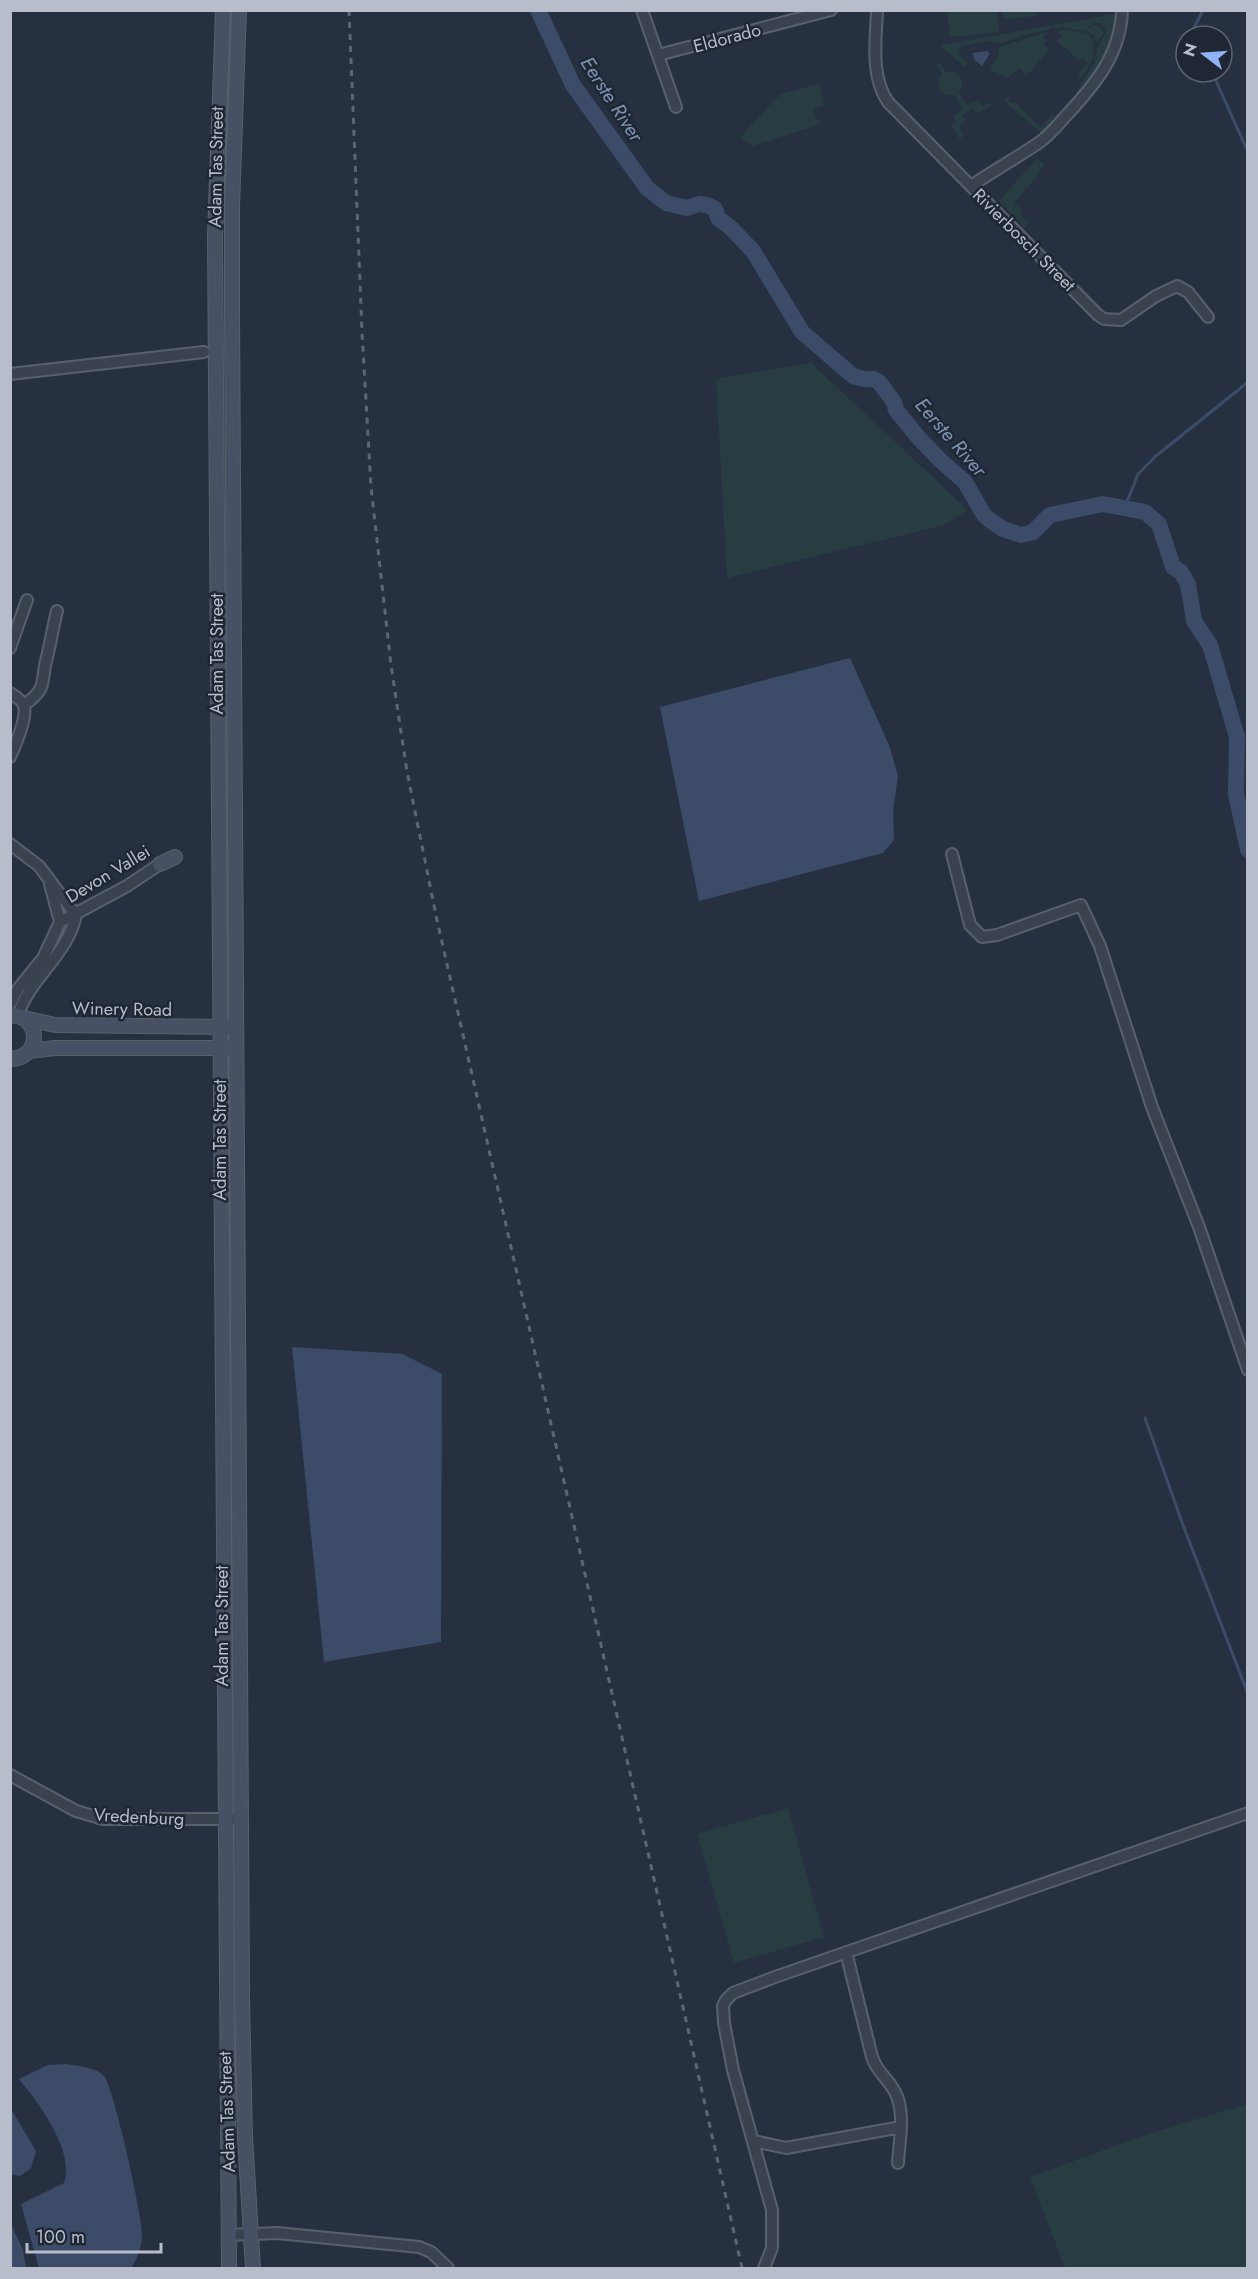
<svg xmlns="http://www.w3.org/2000/svg" width="1258" height="2279" font-family="Jost,sans-serif">
	<rect width="100%" height="100%" fill="#263040"/>
	<path fill="#283d41" d="M 955,10 L 997,11 L 999,32 L 950,37 L 947,12 Z
		M 1002,11 L 1035,11 L 1036,16 L 1003,19 Z
		M 1115,14 C 1113,43 1097,72 1077,93 L 1076,92 L 1094,63 L 1097,49 L 1106,32 L 1101,23 L 1094,23 L 1083,31 L 1061,27 L 1056,29 L 1053,26 L 1048,30 L 1021,36 L 1003,43 L 986,41 L 961,47 L 958,54 L 968,63 L 965,67 L 940,45 Z
		M 1095,25 L 1102,28 L 1104,32 L 1096,44 L 1093,35 L 1085,30 Z
		M 1060,29 L 1087,33 L 1093,40 L 1094,57 L 1081,79 L 1078,74 L 1087,63 L 1082,58 L 1079,60 L 1057,41 L 1062,35 L 1058,31 Z
		M 1047,32 L 1043,37 L 1046,41 L 1044,44 L 1050,49 L 1027,75 L 1019,68 L 1008,78 L 991,70 L 990,66 L 998,57 L 999,47 Z
		M 940,63 L 946,72 L 955,72 C 963,78 964,85 959,93 L 967,106 L 978,100 L 982,107 L 990,102 L 992,105 L 977,114 L 973,108 L 962,115 L 965,121 L 959,125 L 964,136 L 959,139 L 951,125 L 957,122 L 953,116 L 963,109 L 955,95 L 945,95 C 937,89 936,82 942,74 L 936,65 Z
		M 819,84 L 824,105 L 813,109 L 815,119 L 820,119 L 821,124 L 752,146 L 741,138 L 745,131 L 781,94 Z
		M 1009,96 L 1010,102 L 1017,104 L 1041,127 L 1053,114 L 1056,117 L 1041,133 L 1004,101 Z
		M 1037,158 L 1045,165 L 1038,173 L 1039,174 L 1014,203 L 1023,211 L 1020,215 L 1029,223 L 1025,228 L 999,201 Z
		M 811,363 L 968,510 L 944,525 L 727,578 L 716,379 Z
		M 788,1808 L 824,1937 L 734,1963 L 697,1834 Z
		M 1247,2104 L 1247,2268 L 1065,2268 L 1030,2177 L 1148,2134 Z"/>
	<path fill="#3c4c68" d="M 987,51 L 990,53 L 982,66 L 974,59 L 973,53 Z
		M 850,658 L 889,745 L 898,776 L 893,812 L 894,840 L 883,853 L 699,901 L 660,707 Z
		M 292,1347 L 402,1354 L 442,1374 L 441,1642 L 324,1662 Z
		M 65,2064 C 76,2066 96,2067 104,2076 C 114,2089 142,2214 142,2234 C 142,2247 138,2257 131,2268 L 39,2268 L 21,2204 L 64,2183 C 75,2151 39,2103 19,2079 L 48,2065 Z
		M 11,2109 L 36,2151 L 31,2168 L 20,2176 L 11,2174 Z
		M 10,2222 L 23,2250 L 26,2268 L 11,2268 Z"/>
	<g fill="none" stroke-linecap="round" stroke-linejoin="round">
		<path stroke="#3c4c68" stroke-width="3" d="M 1198,36 L 1194,28 L 1203,10
			M 1212,72 L 1248,152
			M 1125,507 L 1138,474 L 1156,456 L 1248,382
			M 1145,1418 L 1183,1525 L 1248,1694"/>
		<path stroke="#3c4c68" stroke-width="16" d="M 538,10 L 573,85 L 647,188 L 666,203 L 687,208 L 699,204 L 707,205 L 715,209 L 718,218 L 731,228 L 753,251 L 802,332 L 853,376 L 864,379 L 873,379 L 879,382 L 894,402 L 896,410 L 918,437 L 941,461 L 965,482 L 984,515 L 991,521 L 1003,529 L 1021,535 L 1033,532 L 1050,515 L 1103,504 L 1145,512 L 1159,524 L 1173,567 L 1181,572 L 1188,584 L 1194,621 L 1210,645 L 1237,737 L 1236,794 L 1248,850"/>
		<defs>
			<path id="street" d="M 642,10 L 676,107
				M 877,10 C 876,40 870,76 888,102 L 1098,315 L 1104,319 L 1121,320 L 1156,296 L 1177,286 L 1188,292 L 1208,317
				M 658,55 L 831,10
				M 971,186 C 993,171 1016,158 1037,144 C 1048,137 1056,127 1064,118 C 1093,87 1121,55 1122,10
				M 10,374 L 204,352
				M 10,648 L 27,600
				M 10,693 C 15,696 23,701 24,706 C 27,718 15,746 10,757
				M 24,705 C 49,688 40,681 47,657 C 51,641 53,626 57,611
				M 10,844 L 39,866 L 76,915 C 68,955 30,977 18,1015
				M 952,854 L 970,925 L 982,937 L 997,935 L 1081,905 L 1100,946 L 1152,1107 L 1199,1227 L 1248,1370
				M 50,884 L 60,922
				M 60,922 L 127,886 L 160,864
				M 10,1004 L 18,989 L 43,958 L 60,922
				M 10,1775 L 76,1811 L 103,1819 L 231,1819
				M 846,1952 L 872,2057 C 878,2074 888,2078 895,2092 C 906,2113 899,2142 898,2163
				M 754,2141 L 786,2148 L 901,2127
				M 228,2235 L 277,2233 L 419,2247 L 431,2252 L 448,2268
				M 764,2268 L 772,2248 L 772,2210 L 733,2070 L 724,2023 L 723,2006 L 726,2000 L 733,1993 L 775,1977 L 1248,1813"/>
			<path id="secondary" d="M 223,10 L 215,236 L 229,2268
				M 239,10 L 232,207 L 232,311 L 242,1998 L 245,2137 L 253,2268
				M 160,864 L 175,857
				M 10,1015 C 43,1016 41,1059 10,1059
				M 24,1018 L 55,1025 L 228,1027
				M 29,1051 L 55,1048 L 230,1048"/>
		</defs>
		<use href="#street" stroke="#58606d" stroke-width="14"/>
		<use href="#secondary" stroke="#58606d" stroke-width="16"/>
		<use href="#street" stroke="#3a4250" stroke-width="10"/>
		<use href="#secondary" stroke="#485163" stroke-width="14"/>
		<path stroke="#5c6677" stroke-width="3" stroke-dasharray="6 6" stroke-linecap="butt" d="M 349,10 L 362,332 L 371,487 L 391,665 L 407,772 L 437,920 L 742,2268"/>
	</g>
	<g text-anchor="middle" stroke-width="5" stroke-linejoin="round" paint-order="stroke">
		<g font-size="18" fill="#b7bdca" stroke="#1f2735">
			<text transform="translate(727 38) rotate(-15)" y="6">Eldorado</text>
			<text transform="translate(216 167) rotate(-89)" y="6">Adam Tas Street</text>
			<text transform="translate(1024 240) rotate(45)" y="6">Rivierbosch Street</text>
			<text transform="translate(217 654) rotate(-90)" y="6">Adam Tas Street</text>
			<text transform="translate(108 874) rotate(-31)" y="6">Devon Vallei</text>
			<text transform="translate(122 1009) rotate(1)" y="6">Winery Road</text>
			<text transform="translate(220 1140) rotate(-90)" y="6">Adam Tas Street</text>
			<text transform="translate(222 1626) rotate(-90)" y="6">Adam Tas Street</text>
			<text transform="translate(139 1817) rotate(3)" y="6">Vredenburg</text>
			<text transform="translate(227 2112) rotate(-92)" y="6">Adam Tas Street</text>
		</g>
		<g font-size="20" font-style="italic" fill="#7e92b1" stroke="#1f2735">
			<text transform="translate(612 99) rotate(57)" y="7">Eerste River</text>
			<text transform="translate(951 437) rotate(49)" y="7">Eerste River</text>
		</g>
	</g>
	<rect width="1258" height="2279" fill="none" stroke="#b7bdca" stroke-width="24"/>
	<g transform="translate(1204 54) rotate(287)"><circle r="28" fill="#1f2735" stroke="#5c6371" stroke-width="1.5"/>
	<path d="M0-4.5L10 22L0 15L-10 22Z" fill="#90b3f6"/>
	<text y="-9" font-size="16" font-weight="bold" text-anchor="middle" fill="#b7bdca">N</text>
	</g>
	<path d="M27 2243v9h134v-9" fill="none" stroke="#b7bdca" stroke-width="3"/>
	<text x="36" y="2243" font-size="18" fill="#b7bdca" stroke="#1f2735" stroke-width="4.5" paint-order="stroke">100 m</text>
</svg>
